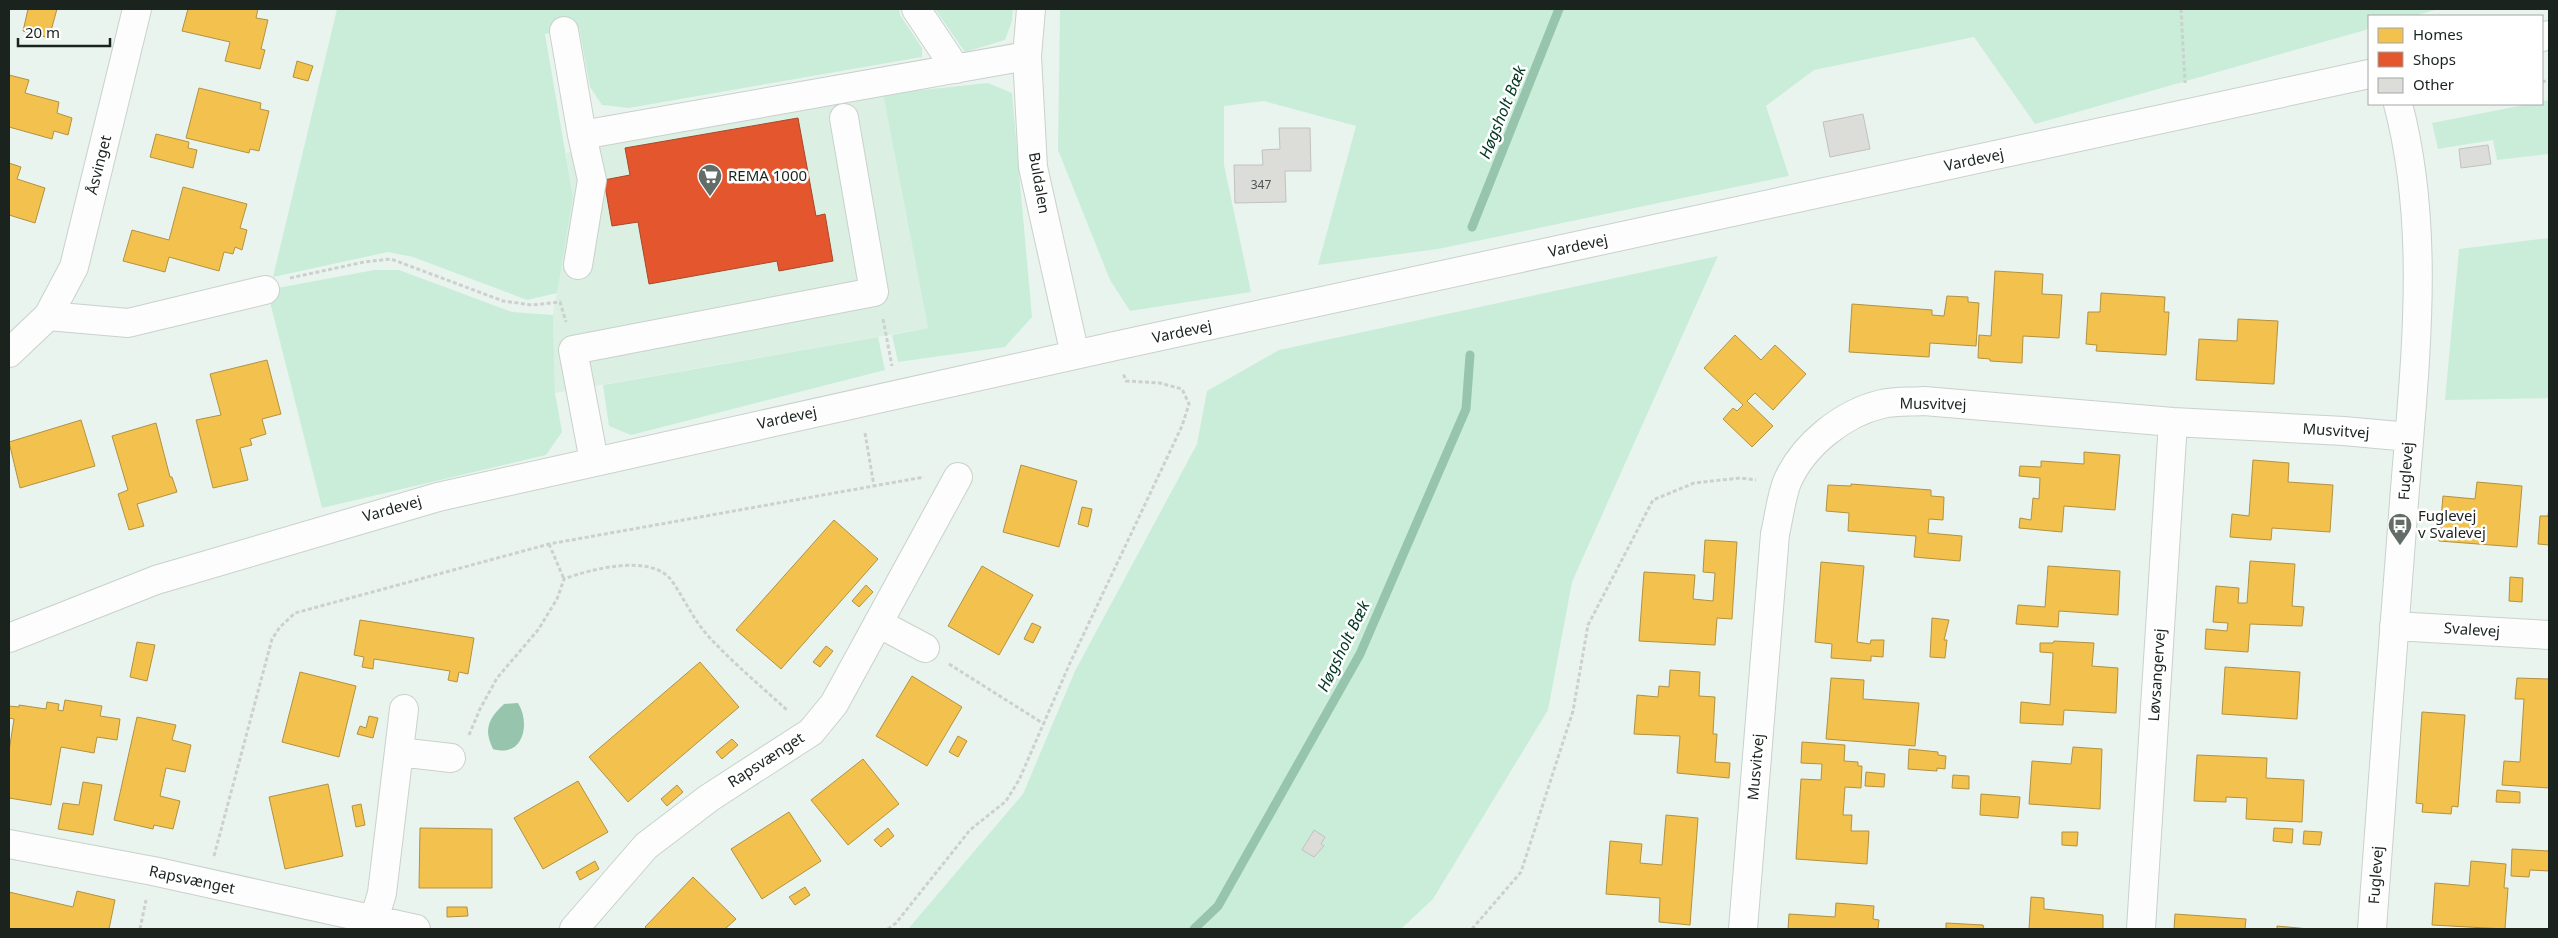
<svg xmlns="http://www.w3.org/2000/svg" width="2558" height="938" font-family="'Noto Sans',sans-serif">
	<rect width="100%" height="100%" fill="#eaf4ee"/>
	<path fill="#dbefe3" d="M 883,94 L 928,328 L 555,393 L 553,315 L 573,197 L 566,153 Z"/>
	<path fill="#caedda" d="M 337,9 L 899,9 L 900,15 L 922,48 L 922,57 L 629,108 L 602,105 L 590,87 L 579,28 L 545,34 L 573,197 L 557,293 L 527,300 L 413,257 L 388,252 L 273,277 Z
		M 935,9 L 1013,9 L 1012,21 L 1005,40 L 965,52 Z
		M 1060,9 L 2439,9 L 2413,16 L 2369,16 L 2369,29 L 2035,124 L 1974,37 L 1814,70 L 1766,106 L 1789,176 L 1438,249 L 1318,265 L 1356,126 L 1264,101 L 1224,106 L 1224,165 L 1251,292 L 1130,311 L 1110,280 L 1058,150 Z
		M 988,83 L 1012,93 L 1032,317 L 1005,347 L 898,362 L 892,335 L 928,328 L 883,94 Z
		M 2549,100 L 2549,154 L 2497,160 L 2493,140 L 2438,149 L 2432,123 L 2529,104 L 2542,104 L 2542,101 Z
		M 2549,238 L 2549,398 L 2445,400 L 2459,249 Z
		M 1718,256 L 1572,582 L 1548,710 L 1433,899 L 1401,929 L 908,929 L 1023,794 L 1075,671 L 1197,444 L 1207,391 L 1279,350 Z
		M 374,270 L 399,270 L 512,312 L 553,315 L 555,393 L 562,432 L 546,455 L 322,508 L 270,302 L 272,289 Z
		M 878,337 L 885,370 L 631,435 L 609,426 L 603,385 Z"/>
	<path fill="#97c4ac" d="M 518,703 C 531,724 523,758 493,749 C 483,729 489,718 504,704 Z"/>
	<path fill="#f2c14e" stroke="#b29240" d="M 28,9 L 57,9 L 49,38 L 23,31 Z
		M 188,9 L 258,9 L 256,18 L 268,20 L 261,49 L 265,50 L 260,69 L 225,61 L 230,42 L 182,31 Z
		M 297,61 L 313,66 L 308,81 L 293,77 Z
		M 9,75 L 29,80 L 25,93 L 59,102 L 57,113 L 72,118 L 68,135 L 54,131 L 52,139 L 9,127 Z
		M 199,88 L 261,103 L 260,109 L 269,111 L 259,151 L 250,149 L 249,153 L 186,138 Z
		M 156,134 L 189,142 L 188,148 L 197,150 L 193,168 L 150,157 Z
		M 9,163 L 21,167 L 17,179 L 45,188 L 35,223 L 9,215 Z
		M 183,187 L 247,204 L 240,228 L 247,230 L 242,250 L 235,247 L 233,254 L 224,252 L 219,271 L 169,257 L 165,272 L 123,261 L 132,230 L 169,240 Z
		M 1995,271 L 2043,274 L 2042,294 L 2062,295 L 2059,338 L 2023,336 L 2022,363 L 1990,361 L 1990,359 L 1978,358 L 1979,335 L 1991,336 Z
		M 2101,293 L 2165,297 L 2164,312 L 2169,312 L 2166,355 L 2096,351 L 2097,345 L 2086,344 L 2088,312 L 2100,312 Z
		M 1947,296 L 1968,297 L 1968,302 L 1979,303 L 1976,346 L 1930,343 L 1929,357 L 1849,352 L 1852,304 L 1932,310 L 1932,315 L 1944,316 Z
		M 2238,319 L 2278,321 L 2274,384 L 2196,380 L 2199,339 L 2237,341 Z
		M 1735,335 L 1761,360 L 1775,345 L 1806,374 L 1773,410 L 1755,393 L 1747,401 L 1773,426 L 1752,447 L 1723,419 L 1733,408 L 1737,411 L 1743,405 L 1704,368 Z
		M 267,360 L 281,414 L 262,419 L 266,434 L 250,439 L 252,445 L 240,448 L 248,480 L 213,488 L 196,420 L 221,415 L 210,374 Z
		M 81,420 L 95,466 L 20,488 L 9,442 Z
		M 156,423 L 170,477 L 172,477 L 177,492 L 137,504 L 144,526 L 129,530 L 118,494 L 128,490 L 112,436 Z
		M 2084,452 L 2120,455 L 2115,510 L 2064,506 L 2062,532 L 2019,528 L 2020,518 L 2031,520 L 2033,498 L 2039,499 L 2040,478 L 2019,476 L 2020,466 L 2041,467 L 2041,461 L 2084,464 Z
		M 2253,460 L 2289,463 L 2288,482 L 2333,485 L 2330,532 L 2272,528 L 2271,540 L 2230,537 L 2232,514 L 2249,516 Z
		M 1021,465 L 1077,481 L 1059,547 L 1003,532 Z
		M 2477,482 L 2522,486 L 2517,547 L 2439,541 L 2443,496 L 2475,499 Z
		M 1851,484 L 1931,490 L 1931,496 L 1944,497 L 1943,520 L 1929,519 L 1928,533 L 1962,536 L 1960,561 L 1914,557 L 1916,536 L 1848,531 L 1849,513 L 1826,511 L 1828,485 L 1851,486 Z
		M 1082,507 L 1092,509 L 1088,527 L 1078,524 Z
		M 2549,507 L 2549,545 L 2538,544 L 2540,516 L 2548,516 Z
		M 834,520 L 878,559 L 781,669 L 736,630 Z
		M 1705,540 L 1737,542 L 1732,619 L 1717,618 L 1715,645 L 1639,641 L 1644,572 L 1695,575 L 1693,599 L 1713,601 L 1715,573 L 1703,572 Z
		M 2250,561 L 2295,564 L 2292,606 L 2304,607 L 2302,626 L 2250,624 L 2248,652 L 2205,649 L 2206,629 L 2227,631 L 2228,623 L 2213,622 L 2216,586 L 2239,588 L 2238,603 L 2247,603 Z
		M 1821,562 L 1864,566 L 1857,642 L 1870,644 L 1871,640 L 1884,640 L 1883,657 L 1871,656 L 1871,661 L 1831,658 L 1832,644 L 1815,642 Z
		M 982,566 L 1033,595 L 999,655 L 948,626 Z
		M 2048,566 L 2120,571 L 2118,615 L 2059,611 L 2058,627 L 2016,624 L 2018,605 L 2045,607 Z
		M 2510,577 L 2523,578 L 2522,602 L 2509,601 Z
		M 866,585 L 873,592 L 859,607 L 852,601 Z
		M 1932,618 L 1949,620 L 1944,640 L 1947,640 L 1945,658 L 1930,657 Z
		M 360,620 L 474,638 L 468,674 L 459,672 L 457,682 L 448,680 L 450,671 L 374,659 L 373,669 L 362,667 L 364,657 L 354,655 Z
		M 1032,623 L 1041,627 L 1033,643 L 1024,639 Z
		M 2054,641 L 2094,643 L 2092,666 L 2118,668 L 2116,713 L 2064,710 L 2063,725 L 2020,723 L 2021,702 L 2050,705 L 2053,653 L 2040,652 L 2040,643 L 2053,643 Z
		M 137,642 L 155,645 L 147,681 L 130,677 Z
		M 826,646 L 833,651 L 820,667 L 813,662 Z
		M 700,662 L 739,707 L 628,802 L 589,757 Z
		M 2225,667 L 2300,672 L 2297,719 L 2222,714 Z
		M 1670,670 L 1700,672 L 1699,696 L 1715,697 L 1713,734 L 1717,734 L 1715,762 L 1730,763 L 1729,778 L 1677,773 L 1680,736 L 1634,734 L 1637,695 L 1658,697 L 1659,686 L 1669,687 Z
		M 300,672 L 356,686 L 339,757 L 282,742 Z
		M 912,676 L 962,707 L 927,766 L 876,736 Z
		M 1831,678 L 1864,680 L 1863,699 L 1919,703 L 1915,746 L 1826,739 Z
		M 2517,678 L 2549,679 L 2549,788 L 2502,785 L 2504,761 L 2520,762 L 2524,699 L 2515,699 Z
		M 65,700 L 102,706 L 100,716 L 120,719 L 117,740 L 97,737 L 94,753 L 61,747 L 51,805 L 9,798 L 9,751 L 14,719 L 9,718 L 9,706 L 19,707 L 19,705 L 46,709 L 47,702 L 59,704 L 58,710 L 63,711 Z
		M 2422,712 L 2465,715 L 2458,807 L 2452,806 L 2451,814 L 2422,812 L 2423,804 L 2416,803 Z
		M 369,716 L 378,718 L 373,738 L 357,734 L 360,726 L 366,728 Z
		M 137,717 L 176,725 L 172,740 L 191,745 L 185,772 L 166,768 L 160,796 L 180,801 L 173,829 L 154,825 L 153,829 L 114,820 Z
		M 958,736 L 967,741 L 958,757 L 949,752 Z
		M 732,739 L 738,745 L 722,759 L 716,752 Z
		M 1802,742 L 1845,745 L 1844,761 L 1858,762 L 1858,766 L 1862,766 L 1861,788 L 1845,787 L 1843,815 L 1852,815 L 1851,831 L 1869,831 L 1867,864 L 1796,859 L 1801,779 L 1821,780 L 1822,764 L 1801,763 Z
		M 2073,747 L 2102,749 L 2100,809 L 2029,804 L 2032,761 L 2071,764 Z
		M 1909,749 L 1938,752 L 1938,755 L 1946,756 L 1945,769 L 1937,768 L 1937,771 L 1908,769 Z
		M 2197,755 L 2267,758 L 2266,778 L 2304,780 L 2302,822 L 2246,819 L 2247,798 L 2226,797 L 2226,802 L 2194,801 Z
		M 863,759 L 899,804 L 848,845 L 811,800 Z
		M 1866,772 L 1885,774 L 1884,787 L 1865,786 Z
		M 1953,775 L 1969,776 L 1969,789 L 1952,788 Z
		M 578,781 L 608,832 L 543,869 L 514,818 Z
		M 83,782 L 102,785 L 93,835 L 58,829 L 63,803 L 79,805 Z
		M 328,784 L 343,856 L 285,869 L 269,797 Z
		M 677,785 L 683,792 L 667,806 L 661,799 Z
		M 2497,790 L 2520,792 L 2520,803 L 2496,802 Z
		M 1981,794 L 2020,797 L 2018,818 L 1980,815 Z
		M 361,804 L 365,825 L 356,827 L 352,806 Z
		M 789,812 L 821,861 L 762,899 L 731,849 Z
		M 1666,815 L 1698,818 L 1690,925 L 1659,922 L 1660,898 L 1606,894 L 1610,841 L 1642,844 L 1640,863 L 1662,865 Z
		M 420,828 L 492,829 L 492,888 L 419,888 Z
		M 888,828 L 894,836 L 881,847 L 874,840 Z
		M 2274,828 L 2293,829 L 2292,843 L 2273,841 Z
		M 2304,831 L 2322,832 L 2320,845 L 2303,844 Z
		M 2062,832 L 2078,832 L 2077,846 L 2062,845 Z
		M 2512,849 L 2549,851 L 2549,871 L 2530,870 L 2529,877 L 2511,876 Z
		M 595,861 L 599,869 L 580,880 L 576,872 Z
		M 2471,861 L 2506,864 L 2504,888 L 2508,888 L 2505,929 L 2432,925 L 2435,883 L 2469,886 Z
		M 693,877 L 736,919 L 725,929 L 647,929 L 645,927 Z
		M 805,887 L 810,895 L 795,905 L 789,897 Z
		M 77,891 L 115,900 L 109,929 L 9,929 L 9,892 L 73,907 Z
		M 2031,897 L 2044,898 L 2044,909 L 2103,915 L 2103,929 L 2029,929 Z
		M 1836,903 L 1874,906 L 1873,919 L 1879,920 L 1878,929 L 1788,929 L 1789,914 L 1835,917 Z
		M 447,907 L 467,907 L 468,916 L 447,917 Z
		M 2175,914 L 2246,919 L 2245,929 L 2174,929 Z
		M 1946,923 L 1983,925 L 1984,929 L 1946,929 Z
		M 2277,926 L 2309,929 L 2277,929 Z"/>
	<path fill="#e4572e" stroke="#a84729" d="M 798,118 L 816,216 L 825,214 L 833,261 L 779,271 L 777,261 L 649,284 L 638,222 L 612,226 L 604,180 L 630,175 L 625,148 Z"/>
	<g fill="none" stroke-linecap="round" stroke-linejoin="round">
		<path stroke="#97c4ac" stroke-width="9" d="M 1472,227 L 1559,9
			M 1194,929 L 1218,906 L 1360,654 L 1466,409 L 1470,355"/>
	</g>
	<path fill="#dcdcd8" stroke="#c1c2bf" d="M 1863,114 L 1870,149 L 1830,157 L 1823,122 Z
		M 1279,128 L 1310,128 L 1311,171 L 1285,171 L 1286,202 L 1235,203 L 1234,165 L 1263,165 L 1262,150 L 1280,149 Z
		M 2488,145 L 2491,164 L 2461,168 L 2459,149 Z
		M 1314,830 L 1325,837 L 1321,844 L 1324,846 L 1314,857 L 1302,850 Z"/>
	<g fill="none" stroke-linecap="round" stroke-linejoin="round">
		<defs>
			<path id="minor" d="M 916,9 L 956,69
				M 1031,9 L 1027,56 L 1033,167 L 1075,355
				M 564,31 L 582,135 L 1027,56
				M 2542,37 L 2549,35
				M 578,265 L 592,180 L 582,135
				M 48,316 L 128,323 L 265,290
				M 9,353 L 48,316 L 74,267 L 137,9
				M 594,461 L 573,350 L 874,292 L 844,118
				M 878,623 L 925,648
				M 2394,626 L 2549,635
				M 9,638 L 156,580 L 438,497 L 1115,346 L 2369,74
				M 399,752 L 451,758
				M 9,844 L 153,871 L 416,929
				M 374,920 L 382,893 L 404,709
				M 574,929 L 646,846 L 709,798 L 811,732 L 834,704 L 958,477
				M 1743,929 L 1775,534 C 1779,517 1781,498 1787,482 C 1803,445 1843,413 1882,404 C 1895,401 1910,402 1924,401 L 2173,422 L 2344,431 L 2409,437
				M 2141,929 L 2173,422
				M 2372,929 C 2382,787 2393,644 2404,502 C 2414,371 2432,233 2398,104"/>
		</defs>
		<use href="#minor" stroke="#c9d1cc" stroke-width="30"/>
		<path stroke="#cdd1ce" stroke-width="3" stroke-dasharray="4 2.5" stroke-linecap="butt" d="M 2181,9 L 2185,83
			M 2542,82 L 2549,80
			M 290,278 L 364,262 L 391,259 L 503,301 L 532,305 L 560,302 L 566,322
			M 883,319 L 892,366
			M 865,433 L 874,486
			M 549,544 L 564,579
			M 949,664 L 1044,724
			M 469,735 L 480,709 L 497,678 L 538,630 L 557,599 L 564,579 C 591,569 652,553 672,581 C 685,600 694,621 710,638 C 734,664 762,687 788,711
			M 214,856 L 272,639 L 280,627 L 295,613 L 549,544 L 924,477
			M 140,929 L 146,900
			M 888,929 L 896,923 L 970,830 L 1006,801 L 1019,780 L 1070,663 L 1182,426 L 1189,404 L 1182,389 L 1160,383 L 1126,381 L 1123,373
			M 1472,929 L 1521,872 L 1573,711 L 1588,625 L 1653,500 L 1694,483 L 1740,478 L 1756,480"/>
		<use href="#minor" stroke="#fcfdfc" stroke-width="28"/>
	</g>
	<defs>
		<symbol id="supermarket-pin" viewBox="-11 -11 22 30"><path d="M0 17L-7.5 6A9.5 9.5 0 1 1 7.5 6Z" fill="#636c67" stroke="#fff"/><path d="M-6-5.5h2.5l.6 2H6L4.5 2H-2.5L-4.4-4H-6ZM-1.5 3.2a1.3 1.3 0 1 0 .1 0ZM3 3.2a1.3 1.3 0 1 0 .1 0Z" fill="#fff"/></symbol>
		<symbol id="bus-pin" viewBox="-11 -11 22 30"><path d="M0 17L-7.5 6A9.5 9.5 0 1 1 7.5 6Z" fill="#636c67" stroke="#fff"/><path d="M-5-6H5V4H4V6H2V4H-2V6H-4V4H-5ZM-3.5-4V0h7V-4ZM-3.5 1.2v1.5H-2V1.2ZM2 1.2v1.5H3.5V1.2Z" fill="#fff"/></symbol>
	</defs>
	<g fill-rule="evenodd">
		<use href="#supermarket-pin" x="696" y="162" width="28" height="38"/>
		<use href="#bus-pin" x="2386" y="511" width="28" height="38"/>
	</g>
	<g text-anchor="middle" stroke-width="5" stroke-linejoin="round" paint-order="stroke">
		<g font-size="12" fill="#4d534e">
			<text x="1261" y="189">347</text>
		</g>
		<g font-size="15" fill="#1b231e" stroke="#fff">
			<text transform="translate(1974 160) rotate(-12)" y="5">Vardevej</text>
			<text transform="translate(99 165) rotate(-76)" y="5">Åsvinget</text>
			<text transform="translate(1039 183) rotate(80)" y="5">Buldalen</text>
			<text transform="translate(1578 246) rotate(-12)" y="5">Vardevej</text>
			<text transform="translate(1182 332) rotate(-12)" y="5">Vardevej</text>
			<text transform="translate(1933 404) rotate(1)" y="5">Musvitvej</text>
			<text transform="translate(787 418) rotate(-12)" y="5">Vardevej</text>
			<text transform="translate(2336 431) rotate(4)" y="5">Musvitvej</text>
			<text transform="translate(2406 471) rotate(-86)" y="5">Fuglevej</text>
			<text transform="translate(392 509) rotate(-16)" y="5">Vardevej</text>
			<text transform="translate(2472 630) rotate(4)" y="5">Svalevej</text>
			<text transform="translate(2157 675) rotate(-86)" y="5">Løvsangervej</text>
			<text transform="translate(766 760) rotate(-33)" y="5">Rapsvænget</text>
			<text transform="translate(1756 767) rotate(-85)" y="5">Musvitvej</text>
			<text transform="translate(2376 875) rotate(-86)" y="5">Fuglevej</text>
			<text transform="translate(192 880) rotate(12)" y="5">Rapsvænget</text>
		</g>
		<g font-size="15" fill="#1b231e" stroke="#fff" text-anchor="start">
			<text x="728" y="181">REMA 1000</text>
			<text x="2418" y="521">Fuglevej<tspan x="2418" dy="17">v Svalevej</tspan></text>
		</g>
		<g font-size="16" font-style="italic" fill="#023722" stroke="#fff">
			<text transform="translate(1502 112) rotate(-68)" y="6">Høgsholt Bæk</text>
			<text transform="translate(1343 646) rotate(-64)" y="6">Høgsholt Bæk</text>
		</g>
	</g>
	<rect width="2558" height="938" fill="none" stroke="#1b231e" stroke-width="20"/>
	<rect x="2368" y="15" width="175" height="90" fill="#ffffff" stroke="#a4a7a5"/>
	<rect x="2378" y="28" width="25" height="15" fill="#f2c14e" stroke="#a4a7a5"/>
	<text x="2413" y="40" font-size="15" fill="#1b231e">Homes</text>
	<rect x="2378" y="52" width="25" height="15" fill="#e4572e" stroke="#a4a7a5"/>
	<text x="2413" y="65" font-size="15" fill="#1b231e">Shops</text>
	<rect x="2378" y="78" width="25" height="15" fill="#dcdcd8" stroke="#a4a7a5"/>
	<text x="2413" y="90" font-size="15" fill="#1b231e">Other</text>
	<path d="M18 38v8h92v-8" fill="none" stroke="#1b231e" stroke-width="2.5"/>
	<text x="25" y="38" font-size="15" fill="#1b231e" stroke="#ffffff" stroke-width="4" paint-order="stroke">20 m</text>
</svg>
